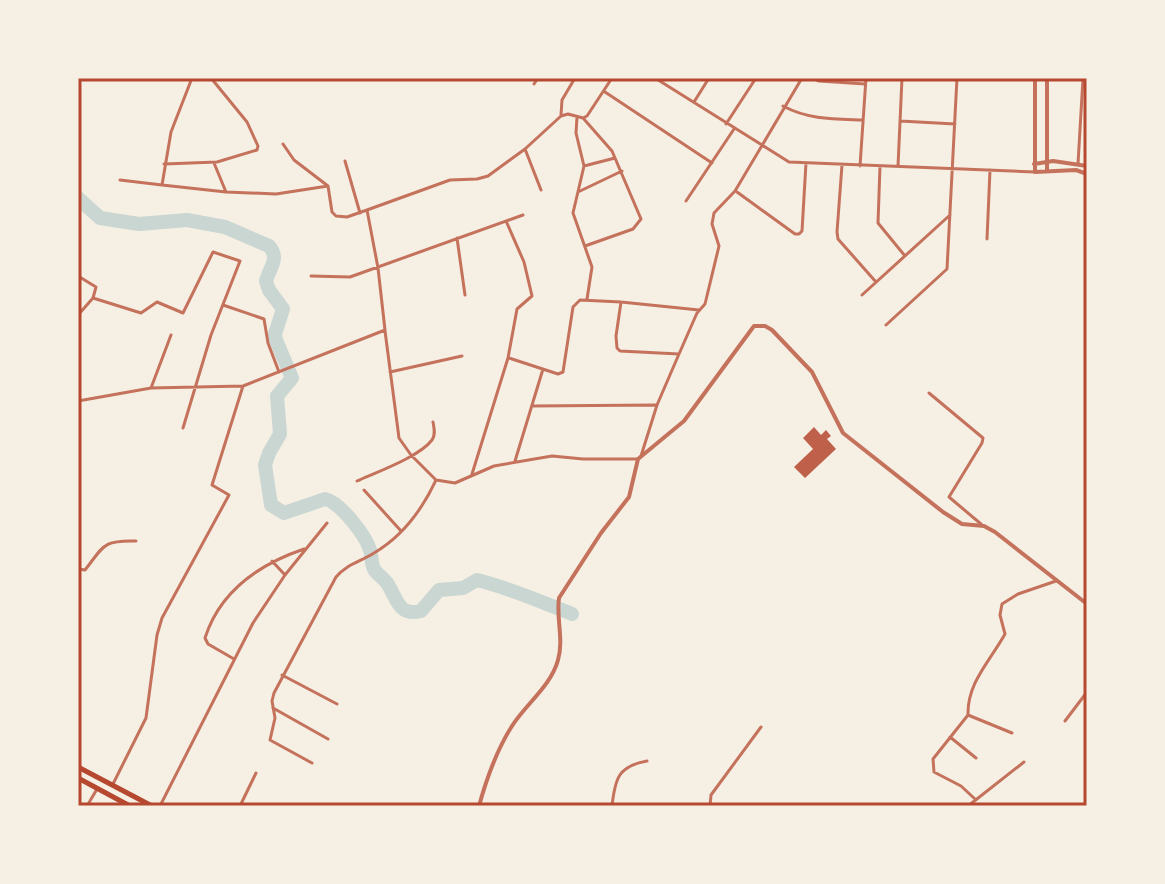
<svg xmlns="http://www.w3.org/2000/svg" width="1165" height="884" font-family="'DejaVu Sans',sans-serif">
	<rect width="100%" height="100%" fill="#f6efe4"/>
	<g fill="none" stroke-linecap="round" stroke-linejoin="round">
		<path stroke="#c9d6d2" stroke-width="14" d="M 78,198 L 100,218 L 139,224 L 187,220 L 225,227 L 269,246 C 280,258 270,267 266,281 L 269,290 L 283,309 L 275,334 L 276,340 L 292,378 L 277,396 L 280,434 L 269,453 L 265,465 L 271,505 L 284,513 L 325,499 C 340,502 366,536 370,550 C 372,556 371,563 374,569 C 377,575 383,577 387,583 C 397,598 398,617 421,611 L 439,590 L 463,588 L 477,580 C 510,588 541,602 572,614"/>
	</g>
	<path fill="#bf614a" d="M 814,427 L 821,435 L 826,430 L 831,436 L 827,439 L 836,449 L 805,478 L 794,467 L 813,449 L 803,438 Z"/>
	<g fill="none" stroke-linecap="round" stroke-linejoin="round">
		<path stroke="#c5725c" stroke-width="3" d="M 192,78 L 171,132 L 162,185 L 226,192 L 276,194 L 328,186
			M 655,78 L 789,162 L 1035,172
			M 812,78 L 819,81 L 865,84
			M 534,84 L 538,78
			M 605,92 L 712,163
			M 694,102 L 709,78
			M 783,106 C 809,120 835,119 863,120
			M 561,115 L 562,100 L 575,78
			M 577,117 L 576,133 L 584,166 L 573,213 L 592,267 L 587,299
			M 583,118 L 612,151 L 641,219 L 633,229 L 585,246
			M 900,121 L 955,124
			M 726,124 L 756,78
			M 283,144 L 294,160 L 328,186 L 332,212 L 336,216 L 347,217 L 367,210
			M 525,149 L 541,190
			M 345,161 L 360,213
			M 214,163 L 226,192
			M 164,164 L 217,162 L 257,150 L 258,146 L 247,122 L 211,78
			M 1078,164 L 1083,78
			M 842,165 L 837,232 L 838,239 L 876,282
			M 584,166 L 615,158
			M 860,166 L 866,78
			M 880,166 L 878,223 L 905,256
			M 898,166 L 902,78
			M 120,180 L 162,185
			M 578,192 L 622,171
			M 737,192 L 795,234 L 799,234 L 802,231 L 806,163
			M 686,201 L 734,129
			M 457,238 L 465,295
			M 987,239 L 990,170
			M 78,276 L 96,287 L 93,298 L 78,315
			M 311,276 L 350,277 L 523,215
			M 862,295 L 950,215
			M 93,298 L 141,313 L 157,302 L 183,313 L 213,252 L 240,261 L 211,335 L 183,428
			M 621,302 L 616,336 L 617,348 L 620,351 L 679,354
			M 223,305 L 264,319 L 268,343 L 279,372
			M 886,325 L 947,269 L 957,78
			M 385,331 L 399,438 L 411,455 L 436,480 L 455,483 L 494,466 L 552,456 L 583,459 L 638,459
			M 509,358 L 558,374 L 563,372 L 573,307 L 580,300 L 621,302 L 699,310
			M 390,372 L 462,356
			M 151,388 L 171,335
			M 929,393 L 983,438 L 982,443 L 949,497 L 981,524
			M 78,401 L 151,388 L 243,386 L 385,330 L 378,268 L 367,210 L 450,180 L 477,179 L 488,176 L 525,149 L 561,116 L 568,114 L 583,118 L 587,116 L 612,78
			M 532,406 L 656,405
			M 641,456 L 657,405 L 679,354 L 697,313 L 705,304 L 719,246 L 712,224 L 714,213 L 735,191 L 802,78
			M 515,461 L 543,369
			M 472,474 L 508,358 L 517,309 L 532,296 L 524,262 L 506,221
			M 357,481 C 377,472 419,457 432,440 C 436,435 434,428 433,422
			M 364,490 L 401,531
			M 272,561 L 285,575
			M 78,569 L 85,570 C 104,546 102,540 136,541
			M 78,598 L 79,604
			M 234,659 L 208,644 L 205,638 C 220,591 260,564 304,549
			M 282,675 L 337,704
			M 273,708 L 328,739
			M 968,715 L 1012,733
			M 1065,721 L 1087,692
			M 950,737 L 976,758
			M 312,763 L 270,740 L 275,718 L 272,701 L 274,693 L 336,577 C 347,564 360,562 374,553 C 403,536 422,510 436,480
			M 113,784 L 146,718 L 157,635 L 162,618 L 229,495 L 212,485 L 243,386
			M 975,799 L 961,786 L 934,772 L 933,759 L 968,715 C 967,683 990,661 1005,634 L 1000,615 L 1002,604 L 1018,594 L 1056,581
			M 87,806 L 97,789
			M 160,806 L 253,623 L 285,575 L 327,523
			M 240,806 L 256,773
			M 612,806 C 615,779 618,766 647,761
			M 710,806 L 711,795 L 761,727
			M 968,806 L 1024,762"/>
		<path stroke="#c5725c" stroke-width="4" d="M 1035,78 L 1035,172 L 1076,170 L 1087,174
			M 1034,164 L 1053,161 L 1087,166
			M 1047,170 L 1047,78
			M 479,806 C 487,777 496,751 512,726 C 526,704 551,686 558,660 C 564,640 556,618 559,598 L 601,533 L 629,497 L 638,459 L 684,421 L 754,326 L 765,326 L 772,330 L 812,372 L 843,433 L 943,512 L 962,524 L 984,526 L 995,532 L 1087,604"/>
		<path stroke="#b5482f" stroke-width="5" d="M 78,767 L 152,806
			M 78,778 L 130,806"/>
	</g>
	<rect width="1165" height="884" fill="none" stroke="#f6efe4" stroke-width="160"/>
	<rect x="80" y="80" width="1005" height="724" fill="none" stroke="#b5482f" stroke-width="3"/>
</svg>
